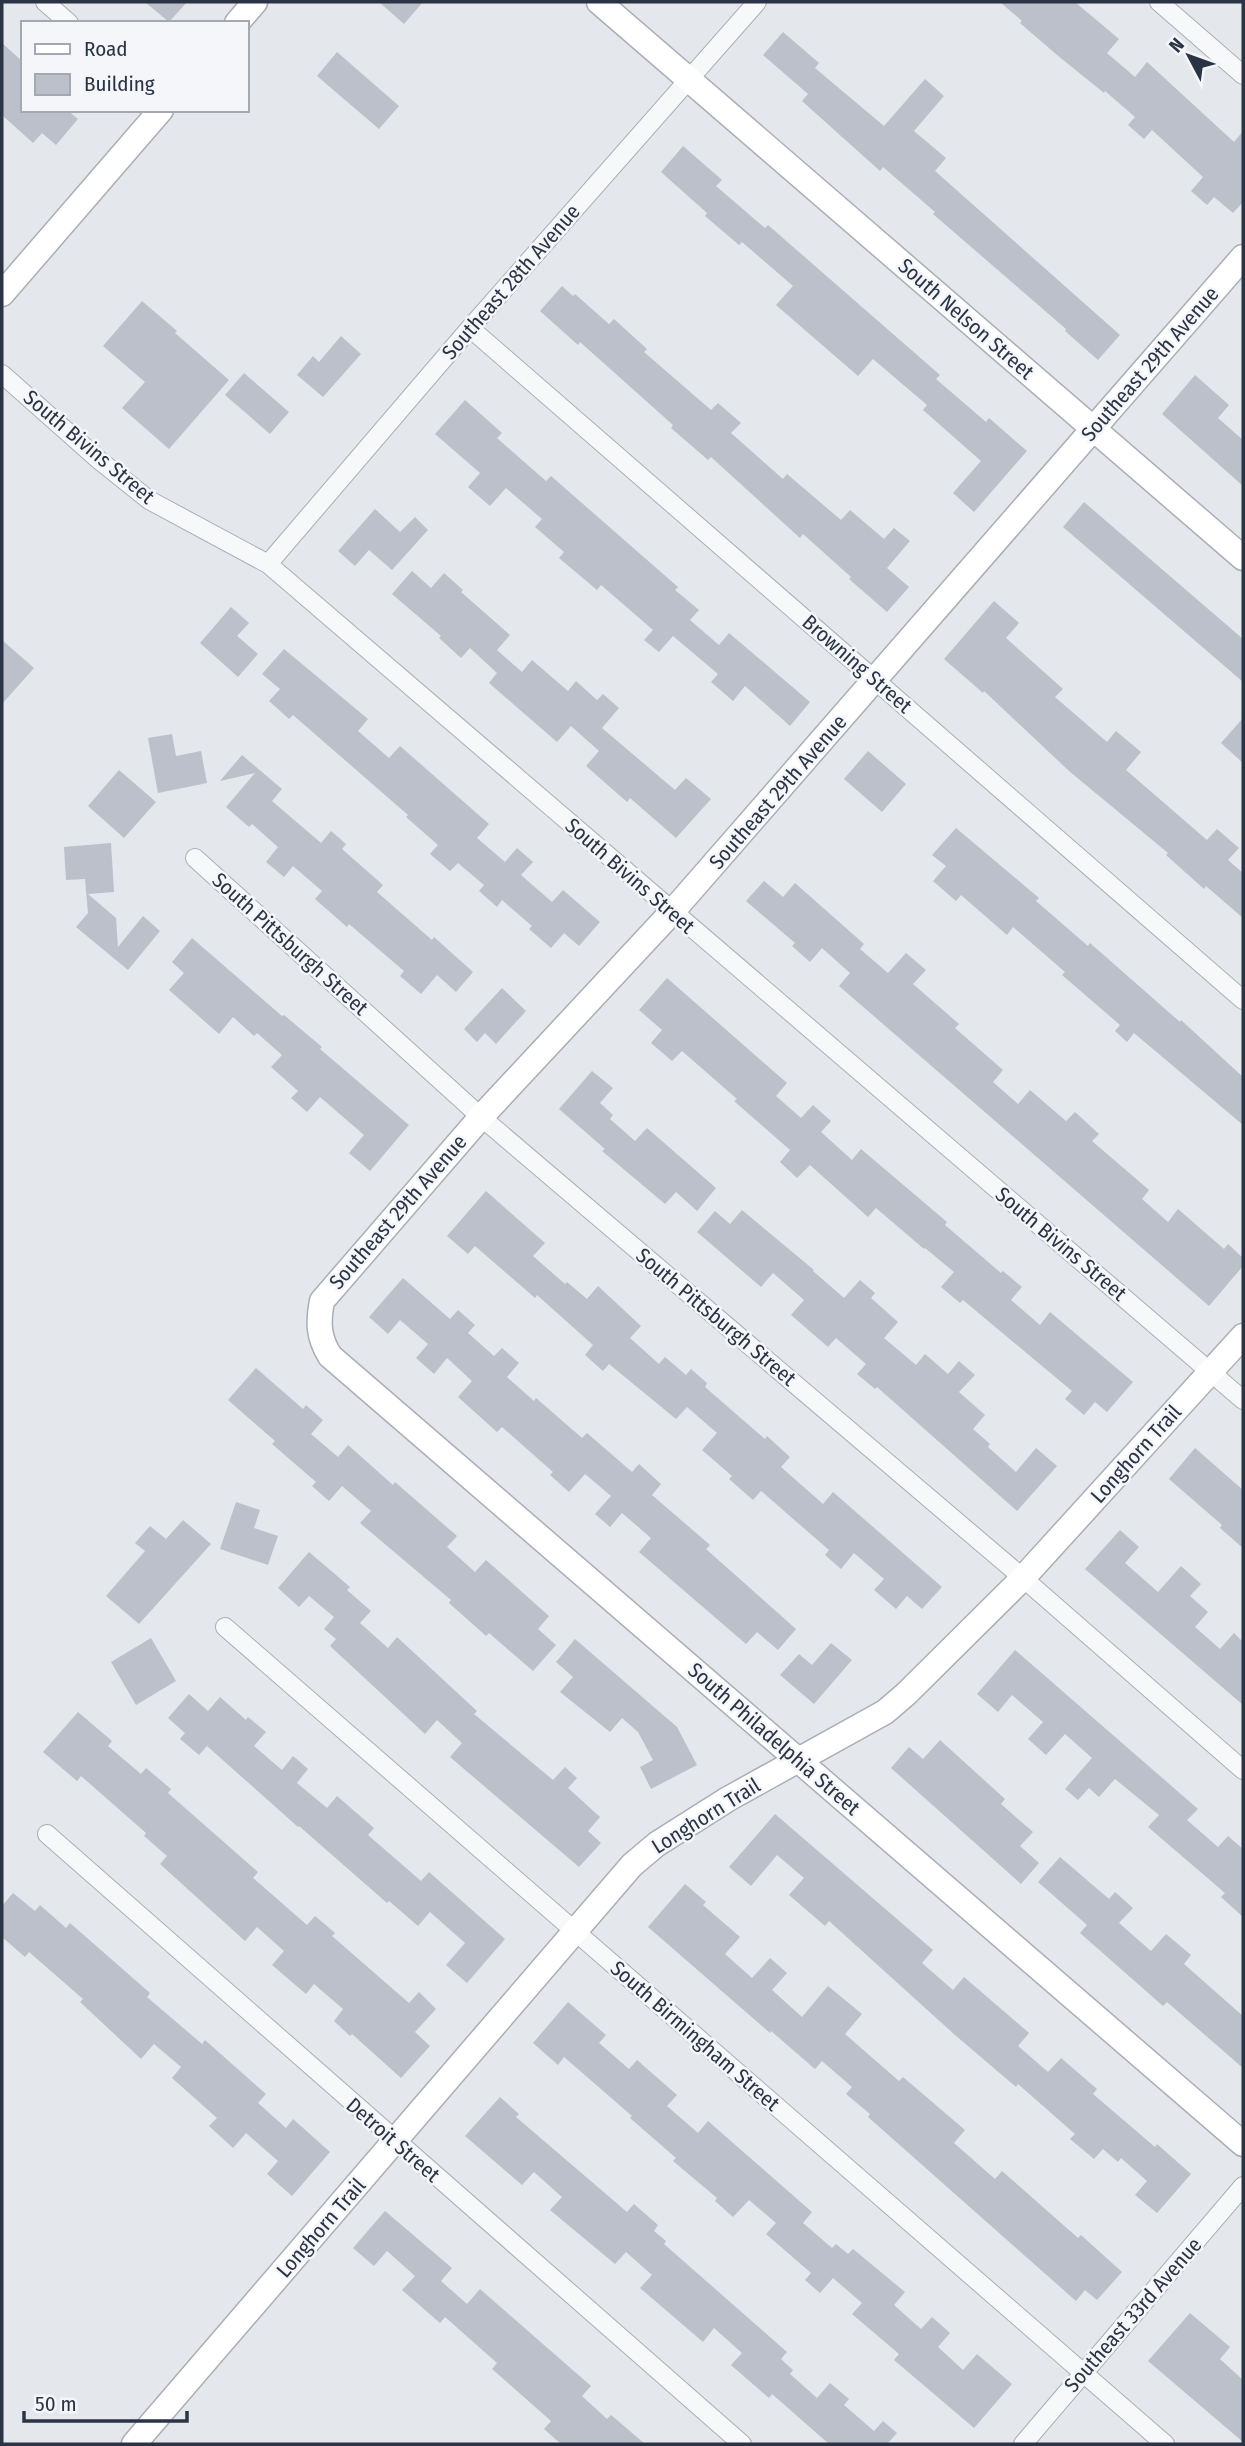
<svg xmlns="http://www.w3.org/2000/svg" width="1245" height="2446" font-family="'Fira Sans Condensed',sans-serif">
	<rect width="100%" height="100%" fill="#e4e7ec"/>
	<path fill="#bbc0ca" d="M 145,2 L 187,2 L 169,22 Z
		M 379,2 L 423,2 L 404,24 Z
		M 1000,2 L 1075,2 L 1119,39 L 1107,53 L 1135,77 L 1147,62 L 1234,142 L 1243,131 L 1243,202 L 1233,213 L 1214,197 L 1207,205 L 1191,191 L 1203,177 L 1152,130 L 1144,139 L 1128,125 L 1135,117 L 1105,91 L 1104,93 L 1057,55 L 1020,23 L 1022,21 Z
		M 783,32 L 819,63 L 815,68 L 884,126 L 925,79 L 944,96 L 914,131 L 946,158 L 935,171 L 1120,335 L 1098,360 L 1065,331 L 1066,329 L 933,214 L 935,212 L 883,167 L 880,171 L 802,101 L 808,94 L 763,55 Z
		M 2,43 L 23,62 L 23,110 L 67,110 L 78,119 L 56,145 L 42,133 L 33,143 L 2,115 Z
		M 337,52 L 399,106 L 379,129 L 317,76 Z
		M 683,146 L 722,180 L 716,186 L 765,228 L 768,225 L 940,375 L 936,379 L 986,422 L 989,418 L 1027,451 L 974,512 L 953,493 L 981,461 L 923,410 L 927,405 L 873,359 L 858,376 L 776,305 L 793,286 L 742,242 L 739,245 L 705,216 L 707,213 L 661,172 Z
		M 562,286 L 573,296 L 575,294 L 609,324 L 614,319 L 647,349 L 644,352 L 711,410 L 718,403 L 741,423 L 731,433 L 783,479 L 787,474 L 841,520 L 850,510 L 884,539 L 894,528 L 910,541 L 887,568 L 909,587 L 887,612 L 849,579 L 851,577 L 803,534 L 800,538 L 711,457 L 708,460 L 671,428 L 673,425 L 580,342 L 578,345 L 540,311 Z
		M 142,301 L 177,331 L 175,333 L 229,380 L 169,449 L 122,408 L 145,382 L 103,346 Z
		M 341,336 L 361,354 L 323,397 L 297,375 L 313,356 L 319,362 Z
		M 244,373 L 289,412 L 270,434 L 225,395 Z
		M 1195,375 L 1229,405 L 1218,418 L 1243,440 L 1243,486 L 1162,414 Z
		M 465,400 L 502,433 L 497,438 L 546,481 L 551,476 L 678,587 L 675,590 L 699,610 L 690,620 L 719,645 L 729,633 L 810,702 L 790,726 L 745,686 L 733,701 L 711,682 L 718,674 L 673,636 L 659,652 L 644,640 L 653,630 L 601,585 L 597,590 L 559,558 L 564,552 L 535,527 L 542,519 L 506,488 L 490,506 L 468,487 L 480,473 L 435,434 Z
		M 1084,502 L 1243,639 L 1243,682 L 1063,527 Z
		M 375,509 L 400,532 L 415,517 L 428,530 L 392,570 L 369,550 L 355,566 L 338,551 Z
		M 412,571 L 431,588 L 444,573 L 463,590 L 461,592 L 510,635 L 497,650 L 522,672 L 532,660 L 568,691 L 576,681 L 597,700 L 603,694 L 619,708 L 602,728 L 675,790 L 686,778 L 711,799 L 676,838 L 630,798 L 627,802 L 586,766 L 599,751 L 571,726 L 557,742 L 489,683 L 497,673 L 470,648 L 461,658 L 439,638 L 441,636 L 392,594 Z
		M 994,601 L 1019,623 L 1006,638 L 1063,689 L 1055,697 L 1107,742 L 1116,731 L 1141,752 L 1126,770 L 1207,840 L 1217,829 L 1239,848 L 1228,860 L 1243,873 L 1243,918 L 1206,886 L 1204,889 L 1166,855 L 1168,853 L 1069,771 L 984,691 L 983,693 L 944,659 Z
		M 231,607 L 249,623 L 237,636 L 258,654 L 238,677 L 200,643 Z
		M 2,640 L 34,668 L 2,704 Z
		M 284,649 L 368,719 L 358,731 L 389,758 L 400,746 L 489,824 L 477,838 L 505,862 L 517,848 L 533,862 L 521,875 L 552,902 L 563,890 L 600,922 L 579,946 L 564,933 L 551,948 L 529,929 L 532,926 L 502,900 L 497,907 L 479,891 L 484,885 L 458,863 L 450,871 L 430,854 L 438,845 L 406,817 L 408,815 L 293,715 L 289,719 L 269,701 L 280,689 L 262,674 Z
		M 1243,718 L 1243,763 L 1221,743 Z
		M 172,734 L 176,756 L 201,751 L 207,783 L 158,793 L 148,738 Z
		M 868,751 L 906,784 L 882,812 L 844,779 Z
		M 242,755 L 282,789 L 272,801 L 321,843 L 331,831 L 346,844 L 342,849 L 383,885 L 377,892 L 432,940 L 434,937 L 473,972 L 456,992 L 437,975 L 421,994 L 400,976 L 404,971 L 349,924 L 347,927 L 315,899 L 322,891 L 293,866 L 284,877 L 266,862 L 278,847 L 252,824 L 249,827 L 226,807 L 255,773 L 220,781 Z
		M 119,770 L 156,802 L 124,838 L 88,806 Z
		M 956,828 L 1039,898 L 1036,901 L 1088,946 L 1090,943 L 1180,1022 L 1181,1020 L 1243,1077 L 1243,1125 L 1134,1033 L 1127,1042 L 1115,1031 L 1120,1025 L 1062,975 L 1065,972 L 1013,927 L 1007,935 L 961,895 L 956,901 L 933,881 L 946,866 L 932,855 Z
		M 111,843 L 114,892 L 88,894 L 116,918 L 118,947 L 143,916 L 160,931 L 128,970 L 76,927 L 88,913 L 85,879 L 66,880 L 64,847 Z
		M 764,881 L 783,897 L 795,883 L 864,944 L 860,949 L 888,973 L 906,953 L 926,970 L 913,984 L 959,1024 L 955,1028 L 1003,1070 L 993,1082 L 1018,1104 L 1030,1090 L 1066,1121 L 1075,1112 L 1099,1134 L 1092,1141 L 1149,1190 L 1142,1199 L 1168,1222 L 1178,1209 L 1224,1249 L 1228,1244 L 1243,1258 L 1243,1266 L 1209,1306 L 839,986 L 850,973 L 822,948 L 810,962 L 792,946 L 795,943 L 746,901 Z
		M 192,938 L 282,1016 L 284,1015 L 322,1047 L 320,1049 L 409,1125 L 370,1171 L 349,1153 L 364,1135 L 320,1097 L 307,1112 L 291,1098 L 298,1091 L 271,1067 L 282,1055 L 257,1033 L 254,1036 L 233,1017 L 219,1034 L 169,990 L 184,973 L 172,962 Z
		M 667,978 L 787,1083 L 776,1096 L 801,1118 L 813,1105 L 831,1121 L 821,1132 L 852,1160 L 861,1149 L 947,1222 L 945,1225 L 1001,1273 L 1003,1271 L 1022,1287 L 1011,1300 L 1040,1325 L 1050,1312 L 1133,1382 L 1107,1412 L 1095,1402 L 1084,1415 L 1065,1399 L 1072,1391 L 963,1300 L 960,1303 L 941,1287 L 954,1272 L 925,1248 L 924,1249 L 876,1208 L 868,1217 L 810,1165 L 797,1178 L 780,1162 L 790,1150 L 734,1101 L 737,1099 L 682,1051 L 672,1061 L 651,1043 L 662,1030 L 639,1010 Z
		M 502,988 L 526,1011 L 496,1044 L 485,1033 L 477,1042 L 464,1029 Z
		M 592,1071 L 613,1088 L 600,1103 L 613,1115 L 610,1119 L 635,1141 L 647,1128 L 716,1188 L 697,1211 L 676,1192 L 665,1204 L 602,1151 L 605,1149 L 559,1109 Z
		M 486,1191 L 545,1243 L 533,1256 L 565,1284 L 567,1282 L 587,1299 L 598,1286 L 641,1326 L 630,1338 L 659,1364 L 665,1357 L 686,1375 L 691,1369 L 707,1383 L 705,1387 L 765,1439 L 767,1436 L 790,1457 L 781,1467 L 823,1504 L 833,1492 L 942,1587 L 922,1609 L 907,1596 L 896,1609 L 874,1590 L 884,1579 L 854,1553 L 841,1569 L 825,1555 L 829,1550 L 761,1491 L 753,1500 L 729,1479 L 732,1476 L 702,1450 L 717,1433 L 687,1407 L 676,1419 L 609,1364 L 603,1371 L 585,1355 L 593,1345 L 537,1295 L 535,1298 L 475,1246 L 468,1254 L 447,1236 Z
		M 742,1210 L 814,1270 L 813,1271 L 844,1298 L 860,1280 L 875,1293 L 871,1298 L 898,1322 L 884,1338 L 916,1365 L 925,1354 L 948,1374 L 959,1361 L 975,1375 L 959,1392 L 985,1415 L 973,1429 L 990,1444 L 988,1447 L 1016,1472 L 1036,1448 L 1057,1466 L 1017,1511 L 877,1387 L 875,1389 L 857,1374 L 866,1364 L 836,1338 L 828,1347 L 791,1315 L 804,1300 L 773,1273 L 761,1287 L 697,1232 L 715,1211 L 730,1224 Z
		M 403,1278 L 450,1319 L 458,1310 L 475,1325 L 468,1333 L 494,1356 L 502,1348 L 519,1363 L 507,1377 L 534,1401 L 536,1398 L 582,1438 L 587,1433 L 632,1472 L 639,1464 L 661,1484 L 652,1495 L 710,1545 L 706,1549 L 796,1629 L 778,1650 L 757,1632 L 746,1644 L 639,1552 L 651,1538 L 622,1513 L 610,1527 L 595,1514 L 611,1496 L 585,1474 L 569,1492 L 550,1475 L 553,1472 L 502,1427 L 497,1432 L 458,1397 L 472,1381 L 447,1358 L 434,1374 L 416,1358 L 428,1344 L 400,1320 L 388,1334 L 369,1317 Z
		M 256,1368 L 303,1409 L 306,1405 L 323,1420 L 311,1434 L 338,1457 L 348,1445 L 393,1485 L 395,1482 L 457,1536 L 447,1547 L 475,1572 L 486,1560 L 549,1616 L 538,1629 L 556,1645 L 533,1671 L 489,1633 L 486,1636 L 449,1603 L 451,1600 L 360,1523 L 371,1511 L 342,1486 L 329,1501 L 312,1486 L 316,1482 L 272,1444 L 275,1441 L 228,1400 Z
		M 1195,1448 L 1243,1490 L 1243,1548 L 1220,1528 L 1222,1525 L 1169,1479 Z
		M 236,1502 L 260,1510 L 254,1528 L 278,1536 L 268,1565 L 220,1549 Z
		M 183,1520 L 211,1544 L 139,1624 L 106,1596 L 145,1551 L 135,1543 L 150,1526 L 166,1539 Z
		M 1120,1530 L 1139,1547 L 1125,1563 L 1158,1592 L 1181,1566 L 1201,1584 L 1190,1596 L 1208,1612 L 1195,1627 L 1220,1649 L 1234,1633 L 1243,1642 L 1243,1705 L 1085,1569 Z
		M 309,1552 L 350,1587 L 347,1590 L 371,1611 L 360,1623 L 388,1648 L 397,1637 L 477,1711 L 474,1714 L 553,1780 L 565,1767 L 577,1778 L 568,1788 L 600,1817 L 588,1831 L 601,1843 L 579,1867 L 450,1757 L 462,1743 L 437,1720 L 425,1734 L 330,1646 L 336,1639 L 324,1629 L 334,1617 L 309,1596 L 299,1607 L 278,1588 Z
		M 151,1638 L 176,1681 L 136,1705 L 111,1662 Z
		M 575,1639 L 677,1727 L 697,1765 L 651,1789 L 640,1767 L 653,1760 L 638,1732 L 622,1718 L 610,1732 L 560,1692 L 573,1677 L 556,1662 Z
		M 831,1643 L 852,1660 L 814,1704 L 780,1675 L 799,1654 L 812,1665 Z
		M 1015,1650 L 1198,1809 L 1187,1820 L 1218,1847 L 1228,1836 L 1243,1849 L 1243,1917 L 1221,1897 L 1225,1893 L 1148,1827 L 1159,1815 L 1115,1779 L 1099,1797 L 1089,1788 L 1078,1800 L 1065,1789 L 1092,1758 L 1065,1734 L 1046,1755 L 1028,1739 L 1043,1722 L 1012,1695 L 998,1712 L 977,1694 Z
		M 189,1694 L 208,1711 L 220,1697 L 246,1720 L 248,1717 L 266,1732 L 254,1746 L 282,1770 L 293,1756 L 308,1769 L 297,1783 L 327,1808 L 337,1796 L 374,1828 L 368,1835 L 421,1881 L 429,1872 L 505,1939 L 467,1983 L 446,1965 L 465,1943 L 430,1912 L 418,1926 L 389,1901 L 387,1903 L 299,1826 L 298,1827 L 207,1746 L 199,1755 L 180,1739 L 185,1733 L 168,1718 Z
		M 78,1712 L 112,1741 L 108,1746 L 141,1774 L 146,1768 L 171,1789 L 168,1793 L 258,1872 L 253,1878 L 307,1925 L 315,1916 L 335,1933 L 332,1936 L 409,2003 L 419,1992 L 436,2009 L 415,2032 L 430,2046 L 401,2078 L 352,2034 L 350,2036 L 334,2021 L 343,2009 L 314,1984 L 306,1994 L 272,1965 L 284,1951 L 257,1927 L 245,1941 L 160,1864 L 167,1856 L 144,1836 L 146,1833 L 81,1776 L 77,1781 L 43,1752 Z
		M 940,1740 L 1005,1799 L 1001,1804 L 1033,1832 L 1020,1846 L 1039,1863 L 1021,1884 L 891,1768 L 909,1747 L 923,1759 Z
		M 775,1814 L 933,1950 L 922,1963 L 953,1990 L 964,1977 L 1029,2033 L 1018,2046 L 1048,2072 L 1061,2058 L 1097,2089 L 1093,2094 L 1155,2147 L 1157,2144 L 1191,2174 L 1157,2213 L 1135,2195 L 1147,2181 L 1121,2158 L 1118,2162 L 1103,2149 L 1094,2159 L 1070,2139 L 1075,2134 L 1018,2084 L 1016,2087 L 955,2035 L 829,1921 L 825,1926 L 789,1895 L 804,1878 L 777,1855 L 751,1886 L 729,1867 Z
		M 1060,1857 L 1109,1899 L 1115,1892 L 1133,1908 L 1119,1923 L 1151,1951 L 1166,1934 L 1191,1955 L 1184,1964 L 1243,2016 L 1243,2068 L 1167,2002 L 1163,2006 L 1080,1933 L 1087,1925 L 1038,1882 Z
		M 685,1884 L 706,1902 L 703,1905 L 740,1937 L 725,1954 L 752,1978 L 770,1958 L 787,1973 L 772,1990 L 802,2017 L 828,1986 L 862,2014 L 845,2034 L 899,2081 L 903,2077 L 965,2130 L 954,2143 L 995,2179 L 1002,2171 L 1078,2238 L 1081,2235 L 1122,2272 L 1097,2300 L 1085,2290 L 1076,2301 L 868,2117 L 870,2114 L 846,2094 L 852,2087 L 822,2061 L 815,2069 L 771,2031 L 770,2033 L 648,1927 Z
		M 13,1893 L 35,1911 L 40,1905 L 66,1928 L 70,1923 L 150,1993 L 147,1997 L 202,2044 L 205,2040 L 266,2094 L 258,2103 L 286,2128 L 293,2119 L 330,2152 L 292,2196 L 267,2174 L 278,2161 L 246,2133 L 233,2148 L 209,2126 L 217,2118 L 172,2078 L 181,2067 L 154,2044 L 141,2059 L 80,2002 L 83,1999 L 29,1952 L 25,1957 L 2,1937 L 2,1906 Z
		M 568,2002 L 606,2035 L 599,2043 L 629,2069 L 637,2060 L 677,2095 L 667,2106 L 698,2133 L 708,2121 L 812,2212 L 803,2223 L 832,2248 L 836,2244 L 848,2254 L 853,2249 L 905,2292 L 894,2305 L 921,2329 L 932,2317 L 950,2333 L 938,2347 L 963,2370 L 977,2354 L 1012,2384 L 974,2428 L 894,2360 L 899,2354 L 852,2314 L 862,2303 L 833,2278 L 820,2293 L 805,2280 L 811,2273 L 766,2234 L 776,2223 L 749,2200 L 733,2217 L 715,2201 L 717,2198 L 673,2161 L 676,2158 L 630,2118 L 632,2116 L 564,2057 L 558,2065 L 533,2043 Z
		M 500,2097 L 519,2114 L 516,2117 L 627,2212 L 634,2204 L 658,2225 L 654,2231 L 666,2241 L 664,2244 L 787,2352 L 781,2359 L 793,2370 L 790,2374 L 817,2398 L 830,2383 L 849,2399 L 844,2405 L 874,2431 L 883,2421 L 897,2433 L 888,2443 L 890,2444 L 829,2444 L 772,2394 L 769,2398 L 731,2365 L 742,2353 L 714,2328 L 703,2342 L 640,2288 L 652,2275 L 626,2252 L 615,2264 L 550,2210 L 562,2197 L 534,2172 L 522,2185 L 465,2136 Z
		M 385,2211 L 452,2268 L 441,2281 L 467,2304 L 480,2289 L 591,2386 L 582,2396 L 607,2419 L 611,2415 L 645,2444 L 561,2444 L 544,2429 L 551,2421 L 492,2369 L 497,2363 L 445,2317 L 440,2323 L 402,2290 L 415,2276 L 387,2251 L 374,2266 L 353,2248 Z
		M 1190,2313 L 1230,2347 L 1220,2359 L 1243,2380 L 1243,2442 L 1148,2361 Z"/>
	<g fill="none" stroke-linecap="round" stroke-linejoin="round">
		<defs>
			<path id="street" d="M 45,2 L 69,23
				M 1159,2 L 1243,75
				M 470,328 L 1243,1000
				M 2,374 L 99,460 L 149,500 L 268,564 L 1243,1400
				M 268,564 L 470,328 L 757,2
				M 195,858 L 481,1117 L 1023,1578 L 1243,1770
				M 225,1627 L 1165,2444
				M 47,1834 L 742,2444
				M 1023,2444 L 1243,2186"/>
			<path id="secondary" d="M 599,2 L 1243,558
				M 237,23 L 255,2
				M 1243,257 L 672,912 L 481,1117 L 322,1301 C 318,1322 318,1337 330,1356 L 1243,2144
				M 2,294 L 161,110
				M 134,2444 L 632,1865 L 657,1844 L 728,1799 L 885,1712 L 906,1694 L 1023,1578 L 1243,1336"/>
		</defs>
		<use href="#street" stroke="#a9aeb7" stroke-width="20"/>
		<use href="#secondary" stroke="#a9aeb7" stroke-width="27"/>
		<use href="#street" stroke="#f7f8fa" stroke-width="18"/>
		<use href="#secondary" stroke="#fff" stroke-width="24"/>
	</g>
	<g text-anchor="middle" stroke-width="5" stroke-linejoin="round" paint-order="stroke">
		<g font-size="21" fill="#2b3445" stroke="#f4f6f9">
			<text transform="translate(511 282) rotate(-49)" y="7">Southeast 28th Avenue</text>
			<text transform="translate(966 319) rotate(41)" y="7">South Nelson Street</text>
			<text transform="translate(1150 364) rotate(-49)" y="7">Southeast 29th Avenue</text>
			<text transform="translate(89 447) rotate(40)" y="7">South Bivins Street</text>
			<text transform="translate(857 664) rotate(41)" y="7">Browning Street</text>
			<text transform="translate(778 792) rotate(-49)" y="7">Southeast 29th Avenue</text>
			<text transform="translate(630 876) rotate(41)" y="7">South Bivins Street</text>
			<text transform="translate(290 944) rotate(42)" y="7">South Pittsburgh Street</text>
			<text transform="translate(398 1212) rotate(-49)" y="7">Southeast 29th Avenue</text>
			<text transform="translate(1061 1244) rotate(40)" y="7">South Bivins Street</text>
			<text transform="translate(716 1317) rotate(40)" y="7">South Pittsburgh Street</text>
			<text transform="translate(1136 1454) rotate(-48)" y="7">Longhorn Trail</text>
			<text transform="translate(774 1739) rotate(41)" y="7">South Philadelphia Street</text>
			<text transform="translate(706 1816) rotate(-32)" y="7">Longhorn Trail</text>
			<text transform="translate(695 2036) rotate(41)" y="7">South Birmingham Street</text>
			<text transform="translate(393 2140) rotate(41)" y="7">Detroit Street</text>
			<text transform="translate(321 2228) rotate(-49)" y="7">Longhorn Trail</text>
			<text transform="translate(1133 2315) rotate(-49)" y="7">Southeast 33rd Avenue</text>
		</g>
	</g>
	<rect width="1245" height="2446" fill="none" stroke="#2b3445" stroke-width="7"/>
	<rect x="21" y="21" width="228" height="91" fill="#f4f6f9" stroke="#a4a8b1" stroke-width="2"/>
	<rect x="35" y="44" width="35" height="10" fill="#ffffff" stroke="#a4a8b1" stroke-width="2"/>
	<text x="84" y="56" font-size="21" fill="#2b3445">Road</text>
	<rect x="35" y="74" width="35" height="21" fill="#bbc0ca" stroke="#a4a8b1" stroke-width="2"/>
	<text x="84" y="91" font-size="21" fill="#2b3445">Building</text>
	<g transform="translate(1189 56) rotate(311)" stroke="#f4f6f9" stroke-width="5" paint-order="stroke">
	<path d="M0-5L12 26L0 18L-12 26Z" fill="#2b3445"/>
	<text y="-10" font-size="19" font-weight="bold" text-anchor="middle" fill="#2b3445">N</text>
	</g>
	<path d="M24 2411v10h163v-10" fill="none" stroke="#2b3445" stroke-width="3.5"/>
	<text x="35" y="2411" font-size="21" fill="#2b3445" stroke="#f4f6f9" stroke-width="5" paint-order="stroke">50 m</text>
</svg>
